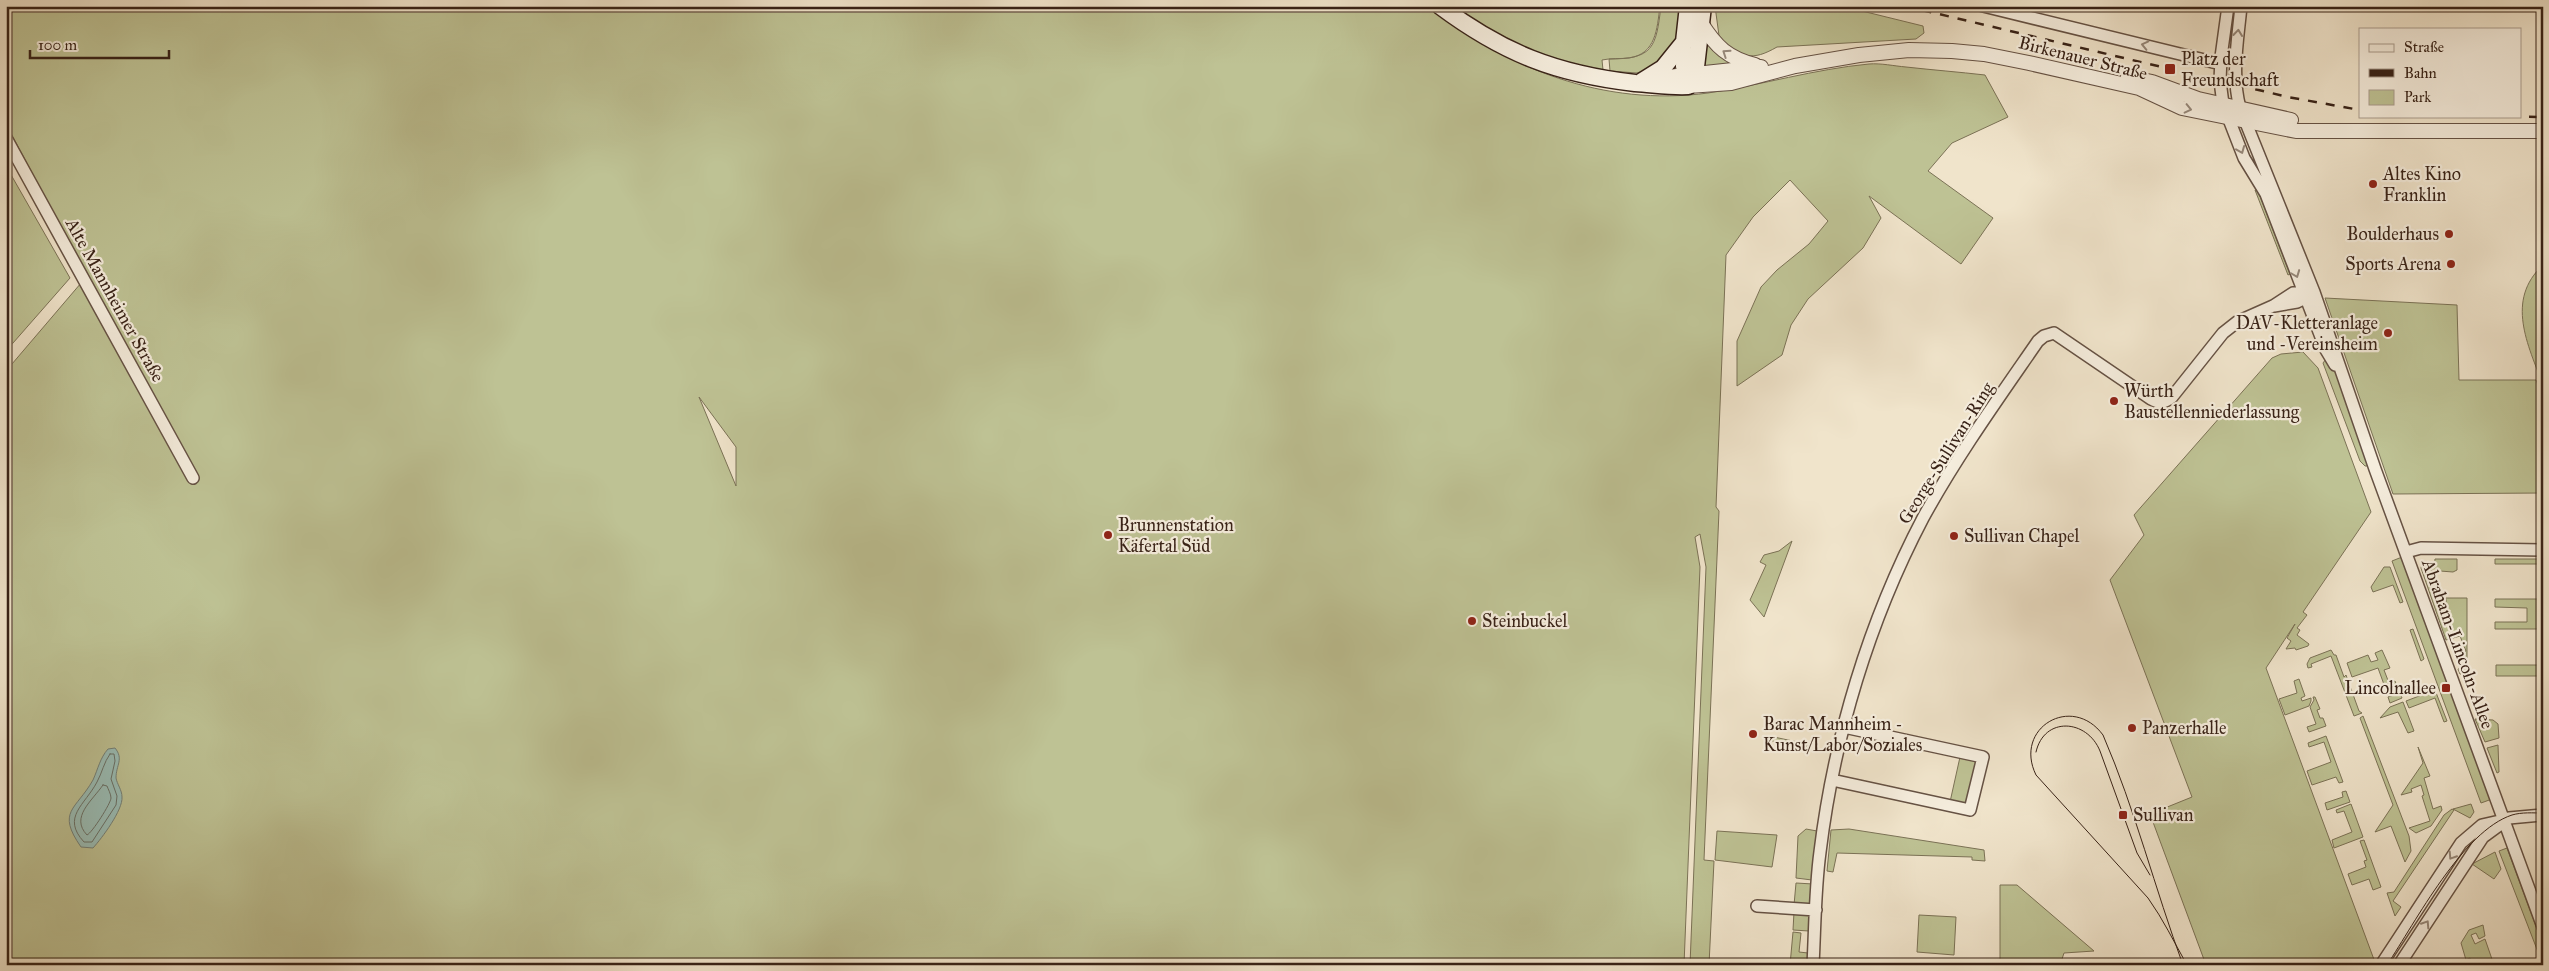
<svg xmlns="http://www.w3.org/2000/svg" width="2549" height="971" font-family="'IM FELL Great Primer',serif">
	<rect width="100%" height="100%" fill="#f0e4cb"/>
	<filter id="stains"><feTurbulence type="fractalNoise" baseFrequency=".004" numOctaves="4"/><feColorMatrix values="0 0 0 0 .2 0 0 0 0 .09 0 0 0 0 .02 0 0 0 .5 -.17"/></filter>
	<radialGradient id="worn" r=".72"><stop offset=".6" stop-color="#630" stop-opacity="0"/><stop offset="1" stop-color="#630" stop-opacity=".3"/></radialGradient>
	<path fill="#bec294" stroke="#7b7256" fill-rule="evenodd" d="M 6,6 L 1427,6 C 1508,69 1604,107 1708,93 C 1762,85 1815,69 1869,64 C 1881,63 1894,66 1906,67 C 1933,70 1959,72 1985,75 L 2008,117 L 1952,143 L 1928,171 L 1993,218 L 1961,264 L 1869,196 L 1881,218 L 1863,248 L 1808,299 L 1791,325 L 1782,355 L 1737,386 L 1737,341 L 1761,287 L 1777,270 L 1809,244 L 1828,221 L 1790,180 L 1753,217 L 1726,255 L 1716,507 L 1719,511 L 1704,860 L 1714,861 L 1709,965 L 1690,965 L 1706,567 L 1700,534 L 1695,537 L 1700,567 L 1684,965 L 6,965 L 6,371 L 87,276 L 6,124 ZM 699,397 L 736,447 L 736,486 Z
		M 1453,6 L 1660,6 C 1657,29 1656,54 1629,58 C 1620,59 1611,58 1602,60 L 1603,70 L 1571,65 L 1512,43 Z
		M 1661,6 L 1681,6 L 1677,38 L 1670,51 L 1651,69 L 1637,73 L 1610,71 L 1609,59 C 1653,59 1656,48 1661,6 Z
		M 1715,6 L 1851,6 L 1862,11 L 1923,26 L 1924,33 L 1916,39 L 1777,47 C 1751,62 1744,56 1720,43 Z
		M 1704,37 L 1738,65 L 1702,71 Z
		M 6,166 L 70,278 L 6,351 Z
		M 2255,190 L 2258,191 L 2290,274 L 2288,275 Z
		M 2543,265 L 2543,385 C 2528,345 2505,300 2543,265 Z
		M 2325,298 L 2457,305 L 2459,380 L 2536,380 L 2543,399 L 2543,493 L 2393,494 Z
		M 2303,352 L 2318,368 L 2371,512 L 2303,612 L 2307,615 L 2297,628 L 2300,630 L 2297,635 L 2309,644 L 2308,646 L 2296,650 L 2295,648 L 2286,649 L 2291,641 L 2287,638 L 2295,624 L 2266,668 L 2376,965 L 2206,965 L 2150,814 L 2192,797 L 2110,580 L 2144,535 L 2134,515 L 2272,358 L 2281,354 Z
		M 2326,359 L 2337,375 L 2370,466 L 2365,466 L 2360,461 L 2323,363 Z
		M 1792,541 L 1764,617 L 1750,600 L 1766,565 L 1760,562 L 1764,555 L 1779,551 Z
		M 2402,557 L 2492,799 L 2481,803 L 2392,561 Z
		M 2435,559 L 2457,559 L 2457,570 L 2453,572 L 2427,570 L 2425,572 L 2435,598 L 2439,598 L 2439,603 L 2446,604 L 2446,598 L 2467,598 L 2467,672 L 2469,675 L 2460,674 L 2458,669 L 2466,666 L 2461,653 L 2466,651 L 2460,636 L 2446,640 L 2421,568 L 2423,560 L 2424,566 L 2434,566 Z
		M 2495,559 L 2543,559 L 2543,564 L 2495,564 Z
		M 2384,567 L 2390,567 L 2403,602 L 2400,603 L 2393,585 L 2373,592 L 2371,587 Z
		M 2495,599 L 2543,599 L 2543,629 L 2495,629 L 2495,622 L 2527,622 L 2527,608 L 2495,607 Z
		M 2413,629 L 2424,659 L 2421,661 L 2410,630 Z
		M 2331,650 L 2334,655 L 2336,655 L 2344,677 L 2346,675 L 2359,711 L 2362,713 L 2354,716 L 2331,656 L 2311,664 L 2312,667 L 2308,668 L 2307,664 L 2310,658 Z
		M 2382,650 L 2390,668 L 2384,670 L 2389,683 L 2387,684 L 2389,689 L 2386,690 L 2378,668 L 2352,677 L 2347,663 L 2368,655 L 2371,662 L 2378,660 L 2375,653 Z
		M 2496,665 L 2543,665 L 2543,676 L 2496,676 Z
		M 2299,679 L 2305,696 L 2301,698 L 2302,701 L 2311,698 L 2311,701 L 2309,706 L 2285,715 L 2279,699 L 2297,693 L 2294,681 Z
		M 2395,681 L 2402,698 L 2390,703 L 2388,697 L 2394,695 L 2390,683 Z
		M 2435,690 L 2447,721 L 2444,722 L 2435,698 L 2409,708 L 2406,701 Z
		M 2313,697 L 2315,697 L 2320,709 L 2317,710 L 2320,718 L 2323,718 L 2326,726 L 2309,732 L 2307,727 L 2316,724 L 2310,707 L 2314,700 Z
		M 2403,702 L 2414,731 L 2408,733 L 2398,712 L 2380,718 L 2390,707 Z
		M 2363,716 L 2409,836 L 2411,851 L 2405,862 L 2391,826 L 2375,832 L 2393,805 L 2360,718 Z
		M 2475,719 L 2493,720 L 2498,724 L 2499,738 L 2485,742 Z
		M 1769,736 L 1807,744 L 1806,749 L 1768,740 Z
		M 2326,736 L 2343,782 L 2339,783 L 2336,777 L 2312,785 L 2307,771 L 2331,762 L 2324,742 L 2309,747 L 2308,743 Z
		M 2498,745 L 2499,772 L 2497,773 L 2487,748 Z
		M 2418,747 L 2430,776 L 2424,778 L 2433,809 L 2441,806 L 2442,810 L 2431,826 L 2416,833 L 2409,828 L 2430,821 L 2422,796 L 2424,795 L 2421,785 L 2411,789 L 2412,792 L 2401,795 L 2423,763 Z
		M 1960,757 L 1975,760 L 1976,763 L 1967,803 L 1964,805 L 1950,802 Z
		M 2346,791 L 2350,802 L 2327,810 L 2325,803 L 2343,797 L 2342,792 Z
		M 2351,804 L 2363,837 L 2334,848 L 2332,840 L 2352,832 L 2344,811 L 2337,813 L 2336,810 Z
		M 2471,804 L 2474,812 L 2470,818 L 2453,809 Z
		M 2452,809 L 2454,810 L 2393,901 L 2401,907 L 2395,916 L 2387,893 L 2394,892 L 2444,815 Z
		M 1806,829 L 1817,831 L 1812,880 L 1796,878 L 1798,836 Z
		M 1849,829 L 1984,850 L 1985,861 L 1972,860 L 1972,857 L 1837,853 L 1833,872 L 1827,871 L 1831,830 Z
		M 1717,831 L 1777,835 L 1772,867 L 1715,860 Z
		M 2364,840 L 2381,887 L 2373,890 L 2369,879 L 2352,885 L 2348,874 L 2366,867 L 2364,861 L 2367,860 L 2360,841 Z
		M 2507,848 L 2543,945 L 2543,965 L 2499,851 Z
		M 2495,852 L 2501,869 L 2494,879 L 2472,864 Z
		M 1796,883 L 1813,884 L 1811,903 L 1809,905 L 1794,905 Z
		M 2000,885 L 2017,885 L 2094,951 L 2064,953 L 2060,965 L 2000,965 Z
		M 1794,912 L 1807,913 L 1810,916 L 1809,931 L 1793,930 Z
		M 1919,915 L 1956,917 L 1954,955 L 1917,952 Z
		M 2483,925 L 2485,936 L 2479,939 L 2476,933 L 2471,935 L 2475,944 L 2485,939 L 2494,965 L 2472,965 L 2470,958 L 2466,960 L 2461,943 L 2469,930 Z
		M 1793,932 L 1801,933 L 1799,952 L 1808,953 L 1807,965 L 1790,965 Z"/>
	<path fill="#9abeb7" stroke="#738077" d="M 115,748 C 124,759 116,765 116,778 C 117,784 122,790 122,797 C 123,810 102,838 93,848 L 81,847 C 56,811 76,810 93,780 C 98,769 100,758 108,749 Z"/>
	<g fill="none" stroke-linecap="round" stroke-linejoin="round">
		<path stroke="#697067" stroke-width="1" d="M 110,754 L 114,754 L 115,761 L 111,779 L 117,796 L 116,805 L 92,842 L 84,842 C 61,817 85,805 97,782 C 102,773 104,762 110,754 Z
			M 103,785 L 107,786 C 108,789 111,794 111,798 C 111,803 92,833 87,835 C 70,817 92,801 103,785 Z"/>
		<defs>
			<path id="minor" d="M 1983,6 L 2221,64
				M 2228,6 L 2221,57 L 2220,81 L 2223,104 L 2244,158 L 2266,194 L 2326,350 L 2335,365
				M 2241,6 C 2238,39 2231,75 2240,108 L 2314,292 L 2375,469 L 2543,927
				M 6,138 L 193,478
				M 2274,306 L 2297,302 L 2311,295
				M 2406,552 L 2421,548 L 2543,550
				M 1832,780 L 1970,810 L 1983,757 L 1844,727
				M 1757,906 L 1816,910
				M 1813,965 C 1815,927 1815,889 1820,852 C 1834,737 1869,621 1923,518 C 1957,456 1998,399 2038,341 L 2044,336 L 2054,333 L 2151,399 C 2160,404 2164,403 2172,397 L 2223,333 L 2237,322 L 2273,306 L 2293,293 L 2314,292
				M 2381,965 L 2461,843 L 2482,825 L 2504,820
				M 2399,965 L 2483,837 L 2509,818 L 2543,815"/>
			<path id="tertiary" d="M 1701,23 C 1716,47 1728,58 1755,65
				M 1684,42 L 1683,66 L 1688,86 L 1731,83 L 1795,66 L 1859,55 L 1909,50 L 1952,51 L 1984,54 L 2029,63 L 2139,88 L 2182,108 L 2296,131 L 2543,131
				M 2128,77 L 2152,82 L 2198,99 L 2291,120
				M 1649,79 L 1761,67"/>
			<path id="secondary" d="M 1440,6 C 1503,53 1556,74 1635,83 C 1653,84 1670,87 1688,86 L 1696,67 L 1703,6
				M 1639,83 L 1663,68 L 1684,42 L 1688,6"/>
		</defs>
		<use href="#minor" stroke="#665244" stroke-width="14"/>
		<use href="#tertiary" stroke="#665244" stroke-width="16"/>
		<use href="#secondary" stroke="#382217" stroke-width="19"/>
		<use href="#minor" stroke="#f5eddd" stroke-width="11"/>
		<use href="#tertiary" stroke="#f5eddd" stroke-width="14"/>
		<use href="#secondary" stroke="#f5eddd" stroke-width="16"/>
		<path stroke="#382217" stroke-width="1" d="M 2036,752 C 2044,716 2087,719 2100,751 L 2137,853 L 2150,875
			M 2183,965 C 2155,889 2135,809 2103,735 C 2072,693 2013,728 2036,775 L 2148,898 C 2163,919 2174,942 2187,965
			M 2387,965 C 2416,921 2463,831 2512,815 C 2522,812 2533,813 2543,813"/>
		<path stroke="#382217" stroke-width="2.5" stroke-dasharray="9 9" stroke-linecap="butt" d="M 1905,6 L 2288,97 L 2360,110
			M 2439,116 L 2543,117"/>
	</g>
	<defs><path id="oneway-chevron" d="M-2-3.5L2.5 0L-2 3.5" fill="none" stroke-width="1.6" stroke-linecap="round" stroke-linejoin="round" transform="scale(1.25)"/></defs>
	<g stroke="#96887a">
		<use href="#oneway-chevron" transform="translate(2238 33) rotate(-84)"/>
		<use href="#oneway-chevron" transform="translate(2145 45) rotate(-167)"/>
		<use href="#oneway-chevron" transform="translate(1726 53) rotate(-146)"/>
		<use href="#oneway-chevron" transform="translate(2188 109) rotate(13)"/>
		<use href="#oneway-chevron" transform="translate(2241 150) rotate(68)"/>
		<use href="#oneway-chevron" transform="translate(2296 274) rotate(69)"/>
		<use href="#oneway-chevron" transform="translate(2452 856) rotate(123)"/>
		<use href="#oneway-chevron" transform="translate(2426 924) rotate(-57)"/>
	</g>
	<g fill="#8f2418" stroke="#f5eddd" stroke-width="2">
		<rect x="2164" y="63" width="12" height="12" rx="2.5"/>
		<circle cx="2373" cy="184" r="5"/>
		<circle cx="2449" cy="234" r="5"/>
		<circle cx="2451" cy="264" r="5"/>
		<circle cx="2388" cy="333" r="5"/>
		<circle cx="2114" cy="401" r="5"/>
		<circle cx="1108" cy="535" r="5"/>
		<circle cx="1954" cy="536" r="5"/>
		<circle cx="1472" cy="621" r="5"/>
		<rect x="2441" y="683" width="10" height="10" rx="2.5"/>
		<circle cx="2132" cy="728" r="5"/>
		<circle cx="1753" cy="734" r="5"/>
		<rect x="2118" y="810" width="10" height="10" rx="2.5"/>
	</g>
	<g text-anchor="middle" stroke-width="4.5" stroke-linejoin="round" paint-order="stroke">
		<g font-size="18" fill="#382217" stroke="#f5eddd">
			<text transform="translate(2083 58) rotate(14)" y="6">Birkenauer Straße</text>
			<text transform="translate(115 300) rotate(61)" y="6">Alte Mannheimer Straße</text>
			<text transform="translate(1946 453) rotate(-58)" y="6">George-Sullivan-Ring</text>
			<text transform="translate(2458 644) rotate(70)" y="6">Abraham-Lincoln-Allee</text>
		</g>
		<g font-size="18" fill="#382217" stroke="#f5eddd" text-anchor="start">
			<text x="2181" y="65">Platz der<tspan x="2181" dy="21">Freundschaft</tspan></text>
			<text x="2383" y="180">Altes Kino<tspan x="2383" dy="21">Franklin</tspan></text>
			<text x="2439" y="240" text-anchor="end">Boulderhaus</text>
			<text x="2441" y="270" text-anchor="end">Sports Arena</text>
			<text x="2378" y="329" text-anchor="end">DAV-Kletteranlage<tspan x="2378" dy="21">und -Vereinsheim</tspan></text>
			<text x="2124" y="397">Würth<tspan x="2124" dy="21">Baustellenniederlassung</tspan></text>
			<text x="1118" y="531">Brunnenstation<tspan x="1118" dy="21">Käfertal Süd</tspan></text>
			<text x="1964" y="542">Sullivan Chapel</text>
			<text x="1482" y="627">Steinbuckel</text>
			<text x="2436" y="694" text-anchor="end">Lincolnallee</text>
			<text x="1763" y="730">Barac Mannheim -<tspan x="1763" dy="21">Kunst/Labor/Soziales</tspan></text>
			<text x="2142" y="734">Panzerhalle</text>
			<text x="2133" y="821">Sullivan</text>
		</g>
	</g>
	<rect width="2549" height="971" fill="none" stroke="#f0e4cb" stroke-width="25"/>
	<rect x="8" y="8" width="2534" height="956" fill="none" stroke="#382217" stroke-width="2.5"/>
	<rect x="12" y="12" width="2524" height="946" fill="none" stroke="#382217"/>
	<rect x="2359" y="28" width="162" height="90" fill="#f5eddd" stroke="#a99c8e"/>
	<rect x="2369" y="44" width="25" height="8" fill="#f5eddd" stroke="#a99c8e"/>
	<text x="2404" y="52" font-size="15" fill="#382217">Straße</text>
	<rect x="2369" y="69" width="25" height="8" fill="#382217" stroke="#a99c8e"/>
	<text x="2404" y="78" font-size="15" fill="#382217">Bahn</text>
	<rect x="2369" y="90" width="25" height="15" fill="#bec294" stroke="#a99c8e"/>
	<text x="2404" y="102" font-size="15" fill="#382217">Park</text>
	<path d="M30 50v8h139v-8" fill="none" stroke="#382217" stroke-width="2.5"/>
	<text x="38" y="50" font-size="15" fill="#382217" stroke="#f5eddd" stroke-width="4" paint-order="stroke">100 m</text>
	<rect width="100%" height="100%" filter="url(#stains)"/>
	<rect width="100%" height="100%" fill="url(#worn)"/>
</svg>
